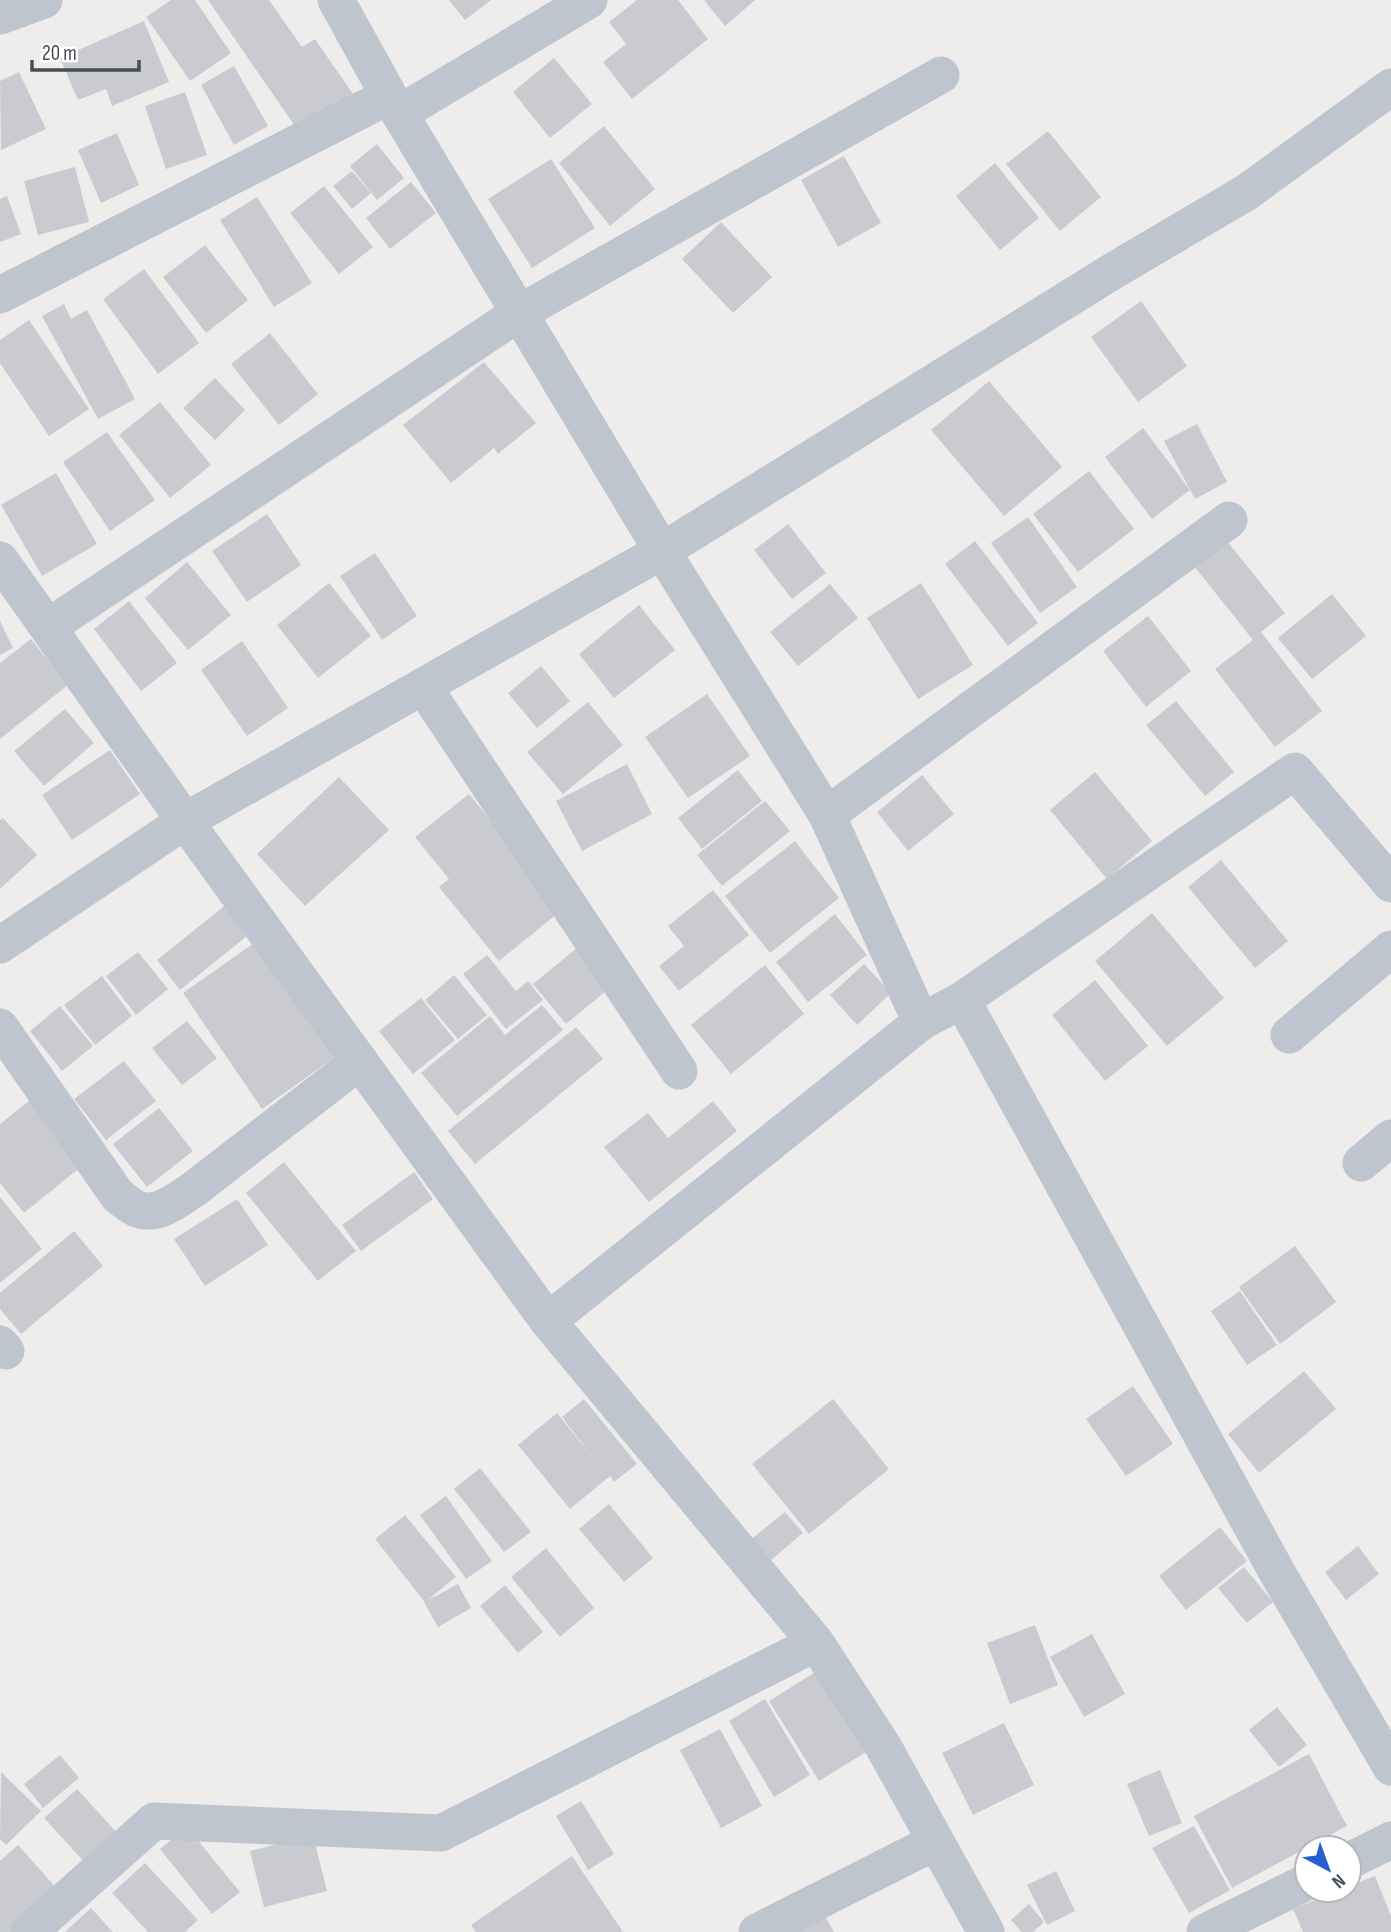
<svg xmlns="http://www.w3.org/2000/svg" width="1391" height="1932" font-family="'Sofia Sans Condensed',sans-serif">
	<rect width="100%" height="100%" fill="#efedec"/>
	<path fill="#cacbd1" d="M 171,0 L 195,0 L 231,53 L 190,81 L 146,17 Z
		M 208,0 L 269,0 L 302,47 L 315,39 L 355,97 L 301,135 Z
		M 449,0 L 491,0 L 465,20 Z
		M 637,0 L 678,0 L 708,39 L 632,99 L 603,62 L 626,44 L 609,22 Z
		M 704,0 L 755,0 L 725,26 Z
		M 144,21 L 169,82 L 112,106 L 106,89 L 78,100 L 60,58 Z
		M 554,58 L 592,104 L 550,138 L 513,92 Z
		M 234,66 L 268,126 L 234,145 L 201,85 Z
		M 19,72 L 46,129 L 1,150 L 0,81 Z
		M 185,92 L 207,155 L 166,169 L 145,106 Z
		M 604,126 L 655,189 L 610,226 L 559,163 Z
		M 1048,131 L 1101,197 L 1060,231 L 1006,164 Z
		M 117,133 L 139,185 L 101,203 L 78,150 Z
		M 377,144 L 404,178 L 377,200 L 350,166 Z
		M 844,156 L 881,223 L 838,247 L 801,180 Z
		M 551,159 L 595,228 L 532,268 L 488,199 Z
		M 995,163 L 1039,218 L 1000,250 L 956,196 Z
		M 75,167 L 89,222 L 38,235 L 24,181 Z
		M 352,171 L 371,193 L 352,209 L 333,186 Z
		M 411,182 L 436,213 L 390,249 L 366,218 Z
		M 324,186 L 373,247 L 339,274 L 290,213 Z
		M 7,196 L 21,234 L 0,242 L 0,199 Z
		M 257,197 L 312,283 L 274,307 L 220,220 Z
		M 721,222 L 772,277 L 733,313 L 682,259 Z
		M 205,245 L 248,300 L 206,333 L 163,277 Z
		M 144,269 L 199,343 L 158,374 L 103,299 Z
		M 1141,301 L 1187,366 L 1138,402 L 1091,337 Z
		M 64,304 L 71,319 L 87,310 L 135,399 L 98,419 L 42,316 Z
		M 29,320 L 89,409 L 49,436 L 0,363 L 0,340 Z
		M 270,333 L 318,394 L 279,425 L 231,364 Z
		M 484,362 L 536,423 L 498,454 L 494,448 L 451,483 L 403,425 Z
		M 215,378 L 245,410 L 215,440 L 183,408 Z
		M 989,381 L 1062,467 L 1004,516 L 931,430 Z
		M 160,402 L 211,465 L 170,498 L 119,435 Z
		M 1197,424 L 1227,482 L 1195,499 L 1164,441 Z
		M 1143,428 L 1190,490 L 1152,519 L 1105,457 Z
		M 107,432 L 155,500 L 110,531 L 63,462 Z
		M 1089,471 L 1134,529 L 1078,572 L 1033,514 Z
		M 56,473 L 97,544 L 42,576 L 1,505 Z
		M 267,514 L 301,565 L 247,602 L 212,551 Z
		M 1028,517 L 1077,587 L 1040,613 L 991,543 Z
		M 788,524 L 826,573 L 792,599 L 754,550 Z
		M 1226,540 L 1285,613 L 1261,632 L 1322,711 L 1275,747 L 1215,669 L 1253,640 L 1194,566 Z
		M 975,541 L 1038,623 L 1008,646 L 945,564 Z
		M 375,553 L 417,616 L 382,640 L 340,576 Z
		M 187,562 L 231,615 L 188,650 L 145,598 Z
		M 329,583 L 371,636 L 318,678 L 277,625 Z
		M 921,583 L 973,665 L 918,699 L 867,618 Z
		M 830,584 L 858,618 L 798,666 L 770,632 Z
		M 1332,594 L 1366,636 L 1312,679 L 1278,638 Z
		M 129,601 L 177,663 L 141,691 L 94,629 Z
		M 639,605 L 675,650 L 614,698 L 579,654 Z
		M 1148,616 L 1191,671 L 1146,707 L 1103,651 Z
		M 0,621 L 13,648 L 0,655 Z
		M 31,639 L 68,685 L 0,739 L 0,663 Z
		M 242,641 L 288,708 L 247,736 L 201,670 Z
		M 541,666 L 570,701 L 537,728 L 508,693 Z
		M 707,694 L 750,756 L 688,798 L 645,737 Z
		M 1176,701 L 1234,772 L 1205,796 L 1146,725 Z
		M 588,702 L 623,745 L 563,794 L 527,752 Z
		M 65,709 L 94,743 L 44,786 L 14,751 Z
		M 110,750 L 140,794 L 72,840 L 42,795 Z
		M 627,764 L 652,814 L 582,851 L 556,801 Z
		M 738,770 L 762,801 L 702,849 L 678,818 Z
		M 1095,772 L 1152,841 L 1107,879 L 1050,810 Z
		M 922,775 L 954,814 L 908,851 L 877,812 Z
		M 339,777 L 389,830 L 305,906 L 257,854 Z
		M 469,794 L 563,909 L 499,961 L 439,887 L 449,879 L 415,837 Z
		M 765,801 L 790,831 L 722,886 L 697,855 Z
		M 3,818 L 37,855 L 0,889 L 0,820 Z
		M 795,841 L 839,898 L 770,953 L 725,896 Z
		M 1221,860 L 1288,941 L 1255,968 L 1188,887 Z
		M 713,890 L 749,935 L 679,991 L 659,966 L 684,946 L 668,926 Z
		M 228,903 L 252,932 L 180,990 L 157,960 Z
		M 1152,913 L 1224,998 L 1167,1046 L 1095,961 Z
		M 835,914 L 867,955 L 808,1002 L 776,962 Z
		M 258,940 L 339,1054 L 262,1109 L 183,993 Z
		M 578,947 L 611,987 L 566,1024 L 533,984 Z
		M 138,952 L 168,989 L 136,1015 L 106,976 Z
		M 487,955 L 516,991 L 528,981 L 543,1000 L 506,1029 L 463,974 Z
		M 864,964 L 891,993 L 857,1025 L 830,995 Z
		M 765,965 L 804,1014 L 731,1074 L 691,1025 Z
		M 454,975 L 487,1015 L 458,1039 L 425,1000 Z
		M 102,976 L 132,1016 L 95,1045 L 64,1005 Z
		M 1095,980 L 1148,1046 L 1105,1081 L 1052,1015 Z
		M 421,998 L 455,1040 L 413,1074 L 379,1031 Z
		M 542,1005 L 563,1030 L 457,1116 L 421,1073 L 490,1016 L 505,1035 Z
		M 60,1006 L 93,1046 L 62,1071 L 30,1031 Z
		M 187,1021 L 217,1058 L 182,1085 L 152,1048 Z
		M 576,1027 L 603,1059 L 475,1164 L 448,1131 Z
		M 124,1061 L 156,1101 L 106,1140 L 74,1099 Z
		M 38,1094 L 83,1165 L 24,1213 L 0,1183 L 0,1124 Z
		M 713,1101 L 737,1131 L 649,1202 L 604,1147 L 648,1113 L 668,1138 Z
		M 159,1108 L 193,1151 L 147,1187 L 113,1144 Z
		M 284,1162 L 356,1251 L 318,1281 L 246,1193 Z
		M 414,1172 L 433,1199 L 361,1251 L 342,1225 Z
		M 0,1197 L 42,1249 L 0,1283 Z
		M 237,1199 L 268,1245 L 205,1286 L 174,1239 Z
		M 74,1231 L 103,1266 L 21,1334 L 0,1309 L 0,1293 Z
		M 1295,1246 L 1336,1302 L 1280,1344 L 1239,1287 Z
		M 1240,1291 L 1277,1345 L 1247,1365 L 1211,1311 Z
		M 1304,1371 L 1336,1409 L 1259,1473 L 1228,1434 Z
		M 1133,1386 L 1173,1444 L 1126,1476 L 1086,1419 Z
		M 584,1399 L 637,1464 L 614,1482 L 610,1476 L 570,1509 L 518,1445 L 557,1413 L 594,1459 L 562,1417 Z
		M 833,1399 L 889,1469 L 809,1534 L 752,1464 Z
		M 480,1468 L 531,1532 L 504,1552 L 454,1489 Z
		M 446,1496 L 492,1561 L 466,1579 L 420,1515 Z
		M 609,1504 L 653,1558 L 624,1582 L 579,1529 Z
		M 785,1512 L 803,1533 L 769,1562 L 750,1540 Z
		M 405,1515 L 456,1577 L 425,1602 L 375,1539 Z
		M 1220,1527 L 1247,1561 L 1186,1610 L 1159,1576 Z
		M 1358,1546 L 1379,1574 L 1346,1600 L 1325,1572 Z
		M 546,1548 L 594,1608 L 560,1637 L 511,1577 Z
		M 1244,1567 L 1273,1602 L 1247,1623 L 1218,1588 Z
		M 458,1584 L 471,1608 L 438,1627 L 424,1602 Z
		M 505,1585 L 543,1632 L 518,1653 L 480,1606 Z
		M 1035,1625 L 1058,1685 L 1010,1704 L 987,1643 Z
		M 1092,1634 L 1125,1694 L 1084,1717 L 1050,1657 Z
		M 817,1671 L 866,1752 L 819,1781 L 769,1701 Z
		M 765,1699 L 810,1775 L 774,1797 L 729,1721 Z
		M 1277,1707 L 1307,1745 L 1279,1767 L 1249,1730 Z
		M 1004,1723 L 1034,1785 L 973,1815 L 942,1753 Z
		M 720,1729 L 762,1806 L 721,1828 L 680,1750 Z
		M 1309,1754 L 1347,1826 L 1232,1888 L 1194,1816 Z
		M 60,1755 L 79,1778 L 43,1808 L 24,1784 Z
		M 1160,1770 L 1182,1823 L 1149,1836 L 1127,1784 Z
		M 1,1772 L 41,1811 L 6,1845 L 0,1839 Z
		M 77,1789 L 120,1836 L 88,1866 L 44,1818 Z
		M 581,1801 L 614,1854 L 588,1870 L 556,1816 Z
		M 1194,1826 L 1230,1890 L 1189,1913 L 1152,1848 Z
		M 187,1827 L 240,1892 L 212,1914 L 160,1849 Z
		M 313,1835 L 327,1891 L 264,1907 L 250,1851 Z
		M 18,1845 L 60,1892 L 16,1932 L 0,1932 L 0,1861 Z
		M 572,1856 L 623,1932 L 476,1932 L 471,1925 Z
		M 145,1863 L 198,1920 L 185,1932 L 148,1932 L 112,1893 Z
		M 1056,1871 L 1075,1911 L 1047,1925 L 1027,1885 Z
		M 1375,1876 L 1391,1916 L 1391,1932 L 1303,1932 L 1293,1909 L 1340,1890 L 1349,1890 L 1349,1886 Z
		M 1029,1904 L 1044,1922 L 1033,1932 L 1022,1932 L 1011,1920 Z
		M 91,1908 L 113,1932 L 65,1932 Z
		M 825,1916 L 834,1932 L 795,1932 Z"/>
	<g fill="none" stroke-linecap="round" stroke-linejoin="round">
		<path stroke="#bec5ce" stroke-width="37" d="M 336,0 L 389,96 L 662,551 L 827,815 L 921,1022
			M 0,16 L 44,0
			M 400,113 L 589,0
			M 0,295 L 389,96
			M 0,560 L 185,821 L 662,551 L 1113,271 L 1247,192 L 1391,87
			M 48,627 L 519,313 L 941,75
			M 423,686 L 679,1071
			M 827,815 L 1229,520
			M 0,945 L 185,821 L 548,1321 L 816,1643 L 883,1746 L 986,1932
			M 962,1000 L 1278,1574 L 1391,1767
			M 0,1027 L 118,1196 C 124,1200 130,1206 137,1209 C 157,1217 178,1200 194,1189 L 360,1061
			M 1289,1035 L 1391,949
			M 1361,1163 L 1391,1138
			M 548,1321 L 921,1022 L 962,1000 L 1295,771 L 1391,884
			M 0,1344 L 6,1351
			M 1349,1861 L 1391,1840
			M 29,1932 L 154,1821 L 441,1833 L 816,1643
			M 757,1932 L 935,1842
			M 1205,1932 L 1307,1882"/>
	</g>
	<g transform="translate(1328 1869) rotate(139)"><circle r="33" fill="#ffffff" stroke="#b5b8bc" stroke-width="2"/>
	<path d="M0-5L12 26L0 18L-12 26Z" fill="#2760ce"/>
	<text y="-10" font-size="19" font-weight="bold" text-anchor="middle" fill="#464e58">N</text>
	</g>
	<path d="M32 60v10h107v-10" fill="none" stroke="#464e58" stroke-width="3.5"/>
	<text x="42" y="60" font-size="21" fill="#464e58" stroke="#ffffff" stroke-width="5" paint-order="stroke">20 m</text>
</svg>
